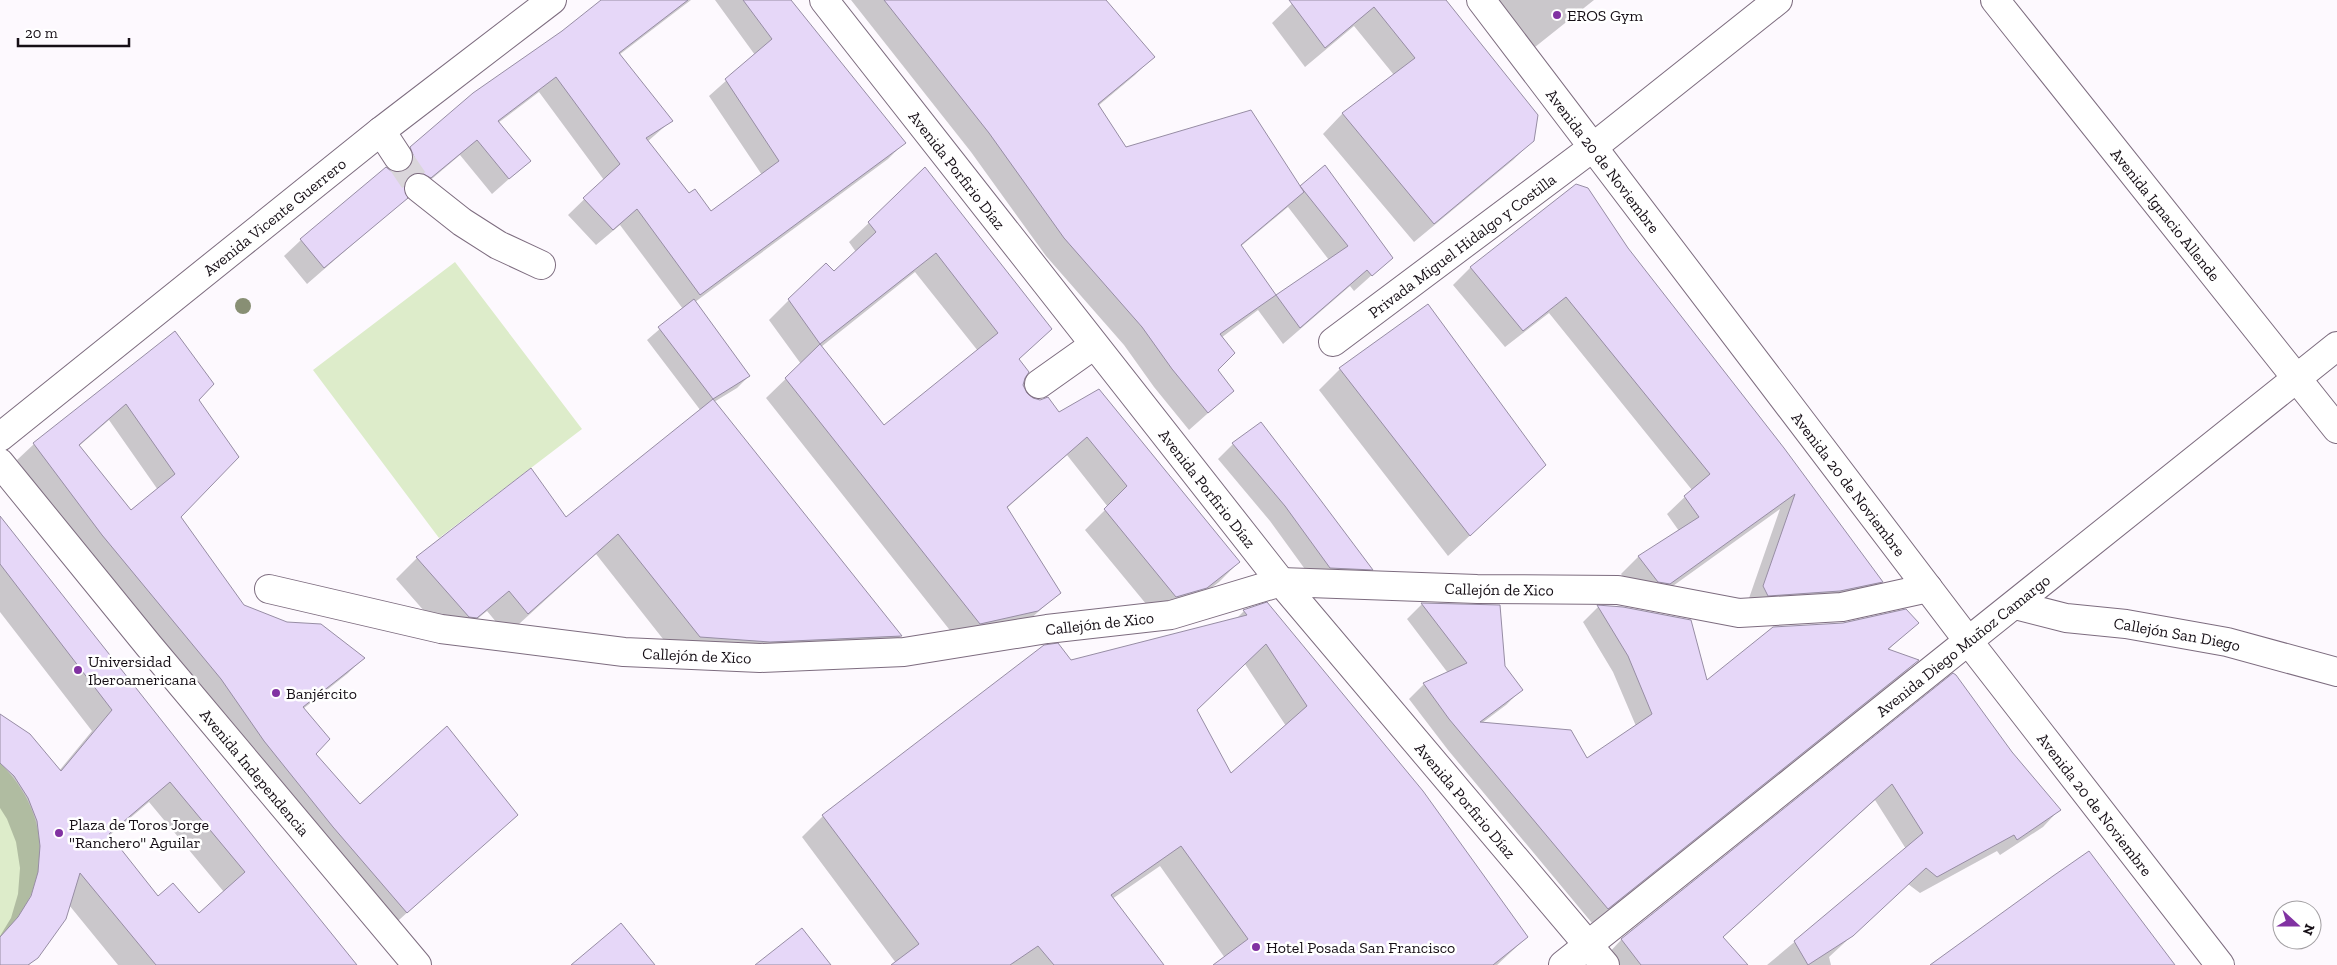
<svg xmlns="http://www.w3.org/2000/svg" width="2337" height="965" font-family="'Zilla Slab',serif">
	<rect width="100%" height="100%" fill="#fdf9fe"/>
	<path fill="#ddecca" d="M 455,262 L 582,429 L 439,538 L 313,370 Z
		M 0,763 C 52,814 55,886 0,937 Z"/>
	<path fill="#0003" fill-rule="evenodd" d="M 604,0 L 691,0 L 619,55 L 671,121 L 647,142 L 688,195 L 711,213 L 762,175 L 709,96 L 755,55 L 715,0 L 789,0 L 904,143 L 888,159 L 695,302 L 749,376 L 737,388 L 714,402 L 901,636 L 880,657 L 678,658 L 596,554 L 507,635 L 487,611 L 454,638 L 447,637 L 396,579 L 417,558 L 566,519 L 701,411 L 647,340 L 683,309 L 620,225 L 596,245 L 568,215 L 604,180 L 539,92 L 498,123 L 529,161 L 492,194 L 460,155 L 414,194 L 403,188 L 406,198 L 307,284 L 284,256 L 301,240 L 386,168 L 398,174 L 394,164 L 411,147 Z
		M 851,0 L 1074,0 L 1153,57 L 1135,75 L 1098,106 L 1125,149 L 1300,188 L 1325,167 L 1392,257 L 1354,291 L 1350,286 L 1283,344 L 1258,310 L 1221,338 L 1217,370 L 1233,391 L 1189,430 L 1154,387 L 1124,345 L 1046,256 L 971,152 ZM 1288,207 L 1329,260 L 1275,296 L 1240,247 Z
		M 1296,0 L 1445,0 L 1533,140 L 1513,160 L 1414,242 L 1323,134 L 1342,114 L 1394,75 L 1354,26 L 1305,67 L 1272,23 Z
		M 1492,0 L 1594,0 L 1530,51 Z
		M 925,169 L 1050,329 L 1018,360 L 1026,394 L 1059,414 L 1239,562 L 1219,582 L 1186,607 L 1156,616 L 1085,530 L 1108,507 L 1067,455 L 1007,508 L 1060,592 L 1017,631 L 960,643 L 766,398 L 801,364 L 769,320 L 789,300 L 834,272 L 856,252 L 849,242 ZM 915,272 L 978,351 L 884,426 L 821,347 Z
		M 1576,185 L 1627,248 L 1881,582 L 1864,599 L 1747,604 L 1780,509 L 1652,601 L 1640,599 L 1621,574 L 1638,557 L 1679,531 L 1667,514 L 1692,490 L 1549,313 L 1505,347 L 1453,285 L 1470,268 Z
		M 1428,306 L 1523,486 L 1448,556 L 1319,390 L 1340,369 Z
		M 175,333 L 198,400 L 180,516 L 243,606 L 364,658 L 347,674 L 303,709 L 314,754 L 360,806 L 516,815 L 390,928 L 85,551 L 17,460 L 34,444 ZM 109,420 L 158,490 L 130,512 L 79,446 Z
		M 1233,444 L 1371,570 L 1356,584 L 1315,583 L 1270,521 L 1218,459 Z
		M 0,518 L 355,965 L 118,965 L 69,905 L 37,957 L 29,965 L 0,965 L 0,936 L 11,918 L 18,894 L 20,868 L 16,842 L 7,819 L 0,808 L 0,716 L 59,771 L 92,731 L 0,612 ZM 149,802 L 224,892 L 199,914 L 158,897 L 109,836 Z
		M 1422,604 L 1499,606 L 1504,666 L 1521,690 L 1506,705 L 1482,723 L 1587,760 L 1636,726 L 1613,672 L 1583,622 L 1598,607 L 1623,608 L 1706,683 L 1917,623 L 1888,650 L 1917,661 L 1902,675 L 1592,923 L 1448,750 L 1409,699 L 1424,684 L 1448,673 L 1407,619 Z
		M 1244,611 L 1527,937 L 1497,965 L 1215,965 L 1225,958 L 1160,866 L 1112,899 L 1162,965 L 893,965 L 896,963 L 802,837 L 823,816 L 1071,661 L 1236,619 ZM 1245,664 L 1286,726 L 1231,775 L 1196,711 Z
		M 1953,675 L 2011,753 L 2059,810 L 2043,827 L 2000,855 L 1997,851 L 1920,893 L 1908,884 L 1829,957 L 1831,965 L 1767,965 L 1906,849 L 1875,800 L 1722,938 L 1746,965 L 1611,965 L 1605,957 L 1621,940 Z"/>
	<path fill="#e6d7f8" stroke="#978da4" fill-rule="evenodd" d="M 601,0 L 688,0 L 619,53 L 673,121 L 646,138 L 689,193 L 695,189 L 711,211 L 779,161 L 725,79 L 772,39 L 743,0 L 791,0 L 906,143 L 700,295 L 637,209 L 613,230 L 583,198 L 620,164 L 556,77 L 498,121 L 531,161 L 509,179 L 477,140 L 431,178 L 421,173 L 413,174 L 407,178 L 404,186 L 408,198 L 324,268 L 300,239 L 386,167 L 391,171 L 398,173 L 407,170 L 412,164 L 414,157 L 410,147 L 473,93 L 562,31 Z
		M 884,0 L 1106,0 L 1155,57 L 1098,104 L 1126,147 L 1251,110 L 1304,192 L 1241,245 L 1276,295 L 1220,334 L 1235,353 L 1218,370 L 1234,391 L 1208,413 L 1172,369 L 1142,327 L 1064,238 L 989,133 Z
		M 1289,0 L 1446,0 L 1538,115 L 1534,141 L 1434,224 L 1342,113 L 1415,58 L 1374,7 L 1325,48 Z
		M 1325,165 L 1393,258 L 1372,276 L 1367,270 L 1300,328 L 1276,295 L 1348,246 L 1300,186 Z
		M 925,167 L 1052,329 L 1019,359 L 1029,372 L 1025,378 L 1023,385 L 1027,393 L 1033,398 L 1040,400 L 1048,397 L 1059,412 L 1099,389 L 1240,562 L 1207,588 L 1176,597 L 1104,509 L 1127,486 L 1087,437 L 1007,507 L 1061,593 L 1038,611 L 980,624 L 785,378 L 820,344 L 788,299 L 826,263 L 834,271 L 876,232 L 868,222 ZM 936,253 L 998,333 L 884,425 L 820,344 Z
		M 1576,184 L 1588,188 L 1628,248 L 1784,448 L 1883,582 L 1840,591 L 1768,596 L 1763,586 L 1795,494 L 1670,584 L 1658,582 L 1638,556 L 1699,517 L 1684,496 L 1710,474 L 1566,297 L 1523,331 L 1470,267 Z
		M 694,299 L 750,376 L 713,399 L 658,327 Z
		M 1428,304 L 1546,465 L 1470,536 L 1339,368 Z
		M 175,331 L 214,384 L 199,400 L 239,457 L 181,517 L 244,605 L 287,622 L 321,624 L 365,658 L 303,707 L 330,739 L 316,754 L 360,804 L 447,726 L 518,815 L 407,913 L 333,827 L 264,741 L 221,679 L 102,535 L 33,443 ZM 126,404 L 175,474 L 131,510 L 79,445 Z
		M 713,399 L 902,636 L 770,642 L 700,637 L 618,534 L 528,614 L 509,591 L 477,618 L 469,617 L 416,557 L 531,468 L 566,517 Z
		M 1261,422 L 1319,498 L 1373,570 L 1330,568 L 1285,506 L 1232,443 Z
		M 0,516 L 268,855 L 357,965 L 156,965 L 80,873 L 66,919 L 38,958 L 28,965 L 0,965 L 0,937 L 18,917 L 31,896 L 38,872 L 40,846 L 37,821 L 28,798 L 14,776 L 0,763 L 0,714 L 30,734 L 61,771 L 112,710 L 0,564 ZM 170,782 L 245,872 L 199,913 L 173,883 L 158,896 L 109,834 Z
		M 1267,602 L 1423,791 L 1528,937 L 1493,965 L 1213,965 L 1248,939 L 1181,846 L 1111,895 L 1164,965 L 1054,965 L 1038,946 L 1010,965 L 891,965 L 919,944 L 822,815 L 1044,645 L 1058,643 L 1071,660 L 1247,615 L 1243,610 ZM 1266,644 L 1307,706 L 1231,773 L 1197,710 Z
		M 1421,603 L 1500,605 L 1505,666 L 1523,690 L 1480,722 L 1571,730 L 1587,758 L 1652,714 L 1628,656 L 1597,605 L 1623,607 L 1691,620 L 1707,680 L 1773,627 L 1843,623 L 1906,609 L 1919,623 L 1888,649 L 1919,660 L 1608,909 L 1449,719 L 1423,683 L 1467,663 Z
		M 1953,673 L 1956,675 L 2012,752 L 2061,810 L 2017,840 L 2014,835 L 1937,877 L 1926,868 L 1853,936 L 1808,965 L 1794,941 L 1923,833 L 1892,784 L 1723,937 L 1748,965 L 1641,965 L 1621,939 Z
		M 2089,851 L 2175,965 L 1930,965 L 2053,876 Z
		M 621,923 L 655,965 L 571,965 Z
		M 802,928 L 831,965 L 755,965 Z"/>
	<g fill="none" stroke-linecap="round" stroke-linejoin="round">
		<path stroke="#dad6db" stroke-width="28" stroke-dasharray="28 14" stroke-linecap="butt" d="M 398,157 L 419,188"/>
		<defs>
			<g id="minor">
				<path id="s1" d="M 824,0 L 1281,582 L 1605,965"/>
				<path id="s2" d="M 1995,0 L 2337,429"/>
				<path d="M 381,131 L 398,157"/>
				<path d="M 419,188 L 462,222 L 498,245 L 541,265"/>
				<path id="s3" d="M 1333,342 L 1592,148 L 1778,0"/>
				<path d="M 1039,384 L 1094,345"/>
				<path id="s4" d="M 269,589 L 441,629 L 624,652 L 760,658 L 904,652 L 1047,629 L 1171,615 L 1281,582 L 1477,589 L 1618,590 L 1739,613 L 1842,607 L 1928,588"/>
				<path id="s5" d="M 2015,605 L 2066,618 L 2126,624 L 2227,642 L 2337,672"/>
				<path id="s6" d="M 1563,965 L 2337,346"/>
			</g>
			<g id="major">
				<path id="s7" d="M 1481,0 L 1969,642 L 2220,965"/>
				<path id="s8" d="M 0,437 L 381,131 L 552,0"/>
				<path id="s9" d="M 0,463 L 149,646 L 417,965"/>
			</g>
		</defs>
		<use href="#minor" stroke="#7d6c7f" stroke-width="30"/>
		<use href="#major" stroke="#7d6c7f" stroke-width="30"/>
		<use href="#minor" stroke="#fff" stroke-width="28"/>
		<use href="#major" stroke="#fff" stroke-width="28"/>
	</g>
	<circle fill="#888f74" cx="243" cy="306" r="8"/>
	<g fill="#8132a2" stroke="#fff" stroke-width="2">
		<circle cx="1557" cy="15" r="5"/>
		<circle cx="78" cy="670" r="5"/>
		<circle cx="276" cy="693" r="5"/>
		<circle cx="59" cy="833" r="5"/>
		<circle cx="1256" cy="947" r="5"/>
	</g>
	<g text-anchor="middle" stroke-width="5" stroke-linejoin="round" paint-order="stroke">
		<g font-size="16" fill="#160f16" stroke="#fff" text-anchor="start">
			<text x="1567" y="21">EROS Gym</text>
			<text x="88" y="667">Universidad<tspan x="88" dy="18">Iberoamericana</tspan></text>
			<text x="286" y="699">Banjército</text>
			<text x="69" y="830">Plaza de Toros Jorge<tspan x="69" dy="18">"Ranchero" Aguilar</tspan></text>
			<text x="1266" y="953">Hotel Posada San Francisco</text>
		</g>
		<g font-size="16" fill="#160f16" stroke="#fff">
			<text dy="6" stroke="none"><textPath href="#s7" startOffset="202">Avenida 20 de Noviembre</textPath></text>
			<text dy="6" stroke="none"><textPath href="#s1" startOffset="216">Avenida Porfirio Díaz</textPath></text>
			<text dy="6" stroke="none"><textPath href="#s2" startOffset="274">Avenida Ignacio Allende</textPath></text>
			<text dy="6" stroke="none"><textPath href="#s8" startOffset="352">Avenida Vicente Guerrero</textPath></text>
			<text dy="6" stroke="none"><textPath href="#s3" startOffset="161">Privada Miguel Hidalgo y Costilla</textPath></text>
			<text dy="6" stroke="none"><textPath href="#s7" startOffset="608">Avenida 20 de Noviembre</textPath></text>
			<text dy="6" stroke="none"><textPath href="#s1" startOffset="621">Avenida Porfirio Díaz</textPath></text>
			<text dy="6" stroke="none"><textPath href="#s4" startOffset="1244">Callejón de Xico</textPath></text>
			<text dy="6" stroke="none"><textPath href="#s4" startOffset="839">Callejón de Xico</textPath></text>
			<text dy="6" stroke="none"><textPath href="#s5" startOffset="165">Callejón San Diego</textPath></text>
			<text dy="6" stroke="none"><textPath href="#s6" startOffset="512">Avenida Diego Muñoz Camargo</textPath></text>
			<text dy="6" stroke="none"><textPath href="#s4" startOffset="434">Callejón de Xico</textPath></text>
			<text dy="6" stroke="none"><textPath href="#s9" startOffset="401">Avenida Independencia</textPath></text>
			<text dy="6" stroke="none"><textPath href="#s1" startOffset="1026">Avenida Porfirio Díaz</textPath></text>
			<text dy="6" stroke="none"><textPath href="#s7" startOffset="1012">Avenida 20 de Noviembre</textPath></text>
		</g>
	</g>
	<g transform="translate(2297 925) rotate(111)"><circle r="24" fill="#ffffff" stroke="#a29fa2"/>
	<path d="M0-4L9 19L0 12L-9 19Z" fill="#8132a2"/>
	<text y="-8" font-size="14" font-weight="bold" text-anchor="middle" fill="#160f16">N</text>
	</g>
	<path d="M18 38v8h111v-8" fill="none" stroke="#160f16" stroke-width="2.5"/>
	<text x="25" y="38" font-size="15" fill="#160f16" stroke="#ffffff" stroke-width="4" paint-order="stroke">20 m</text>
</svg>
